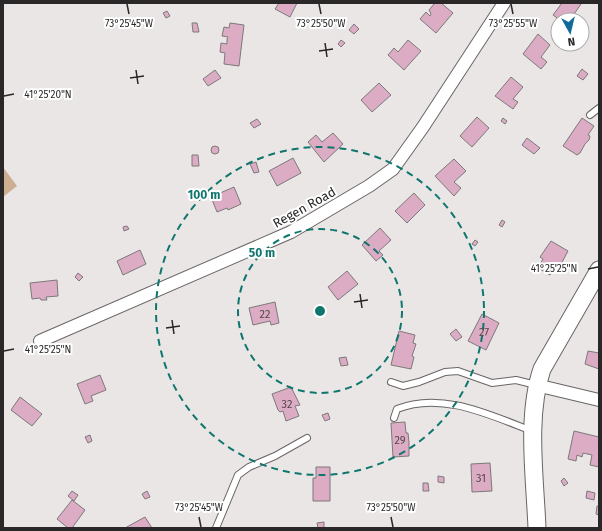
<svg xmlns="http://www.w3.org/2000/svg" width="602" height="531" font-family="'Fira Sans',sans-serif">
	<rect width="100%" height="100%" fill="#eae6e6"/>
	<path fill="#ccaf91" d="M 3,167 L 17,186 L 3,197 Z"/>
	<path fill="#dbacc3" stroke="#7c797a" d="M 279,3 L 297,3 L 290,17 L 275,9 Z
		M 435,3 L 441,3 L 453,13 L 436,33 L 420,19 L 426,12 L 430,16 L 431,14 L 429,10 Z
		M 562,3 L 580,3 L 581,4 L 570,20 L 560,20 L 553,15 Z
		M 167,11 L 170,16 L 166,18 L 163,13 Z
		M 192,23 L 197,23 L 199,32 L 193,32 Z
		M 230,23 L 244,25 L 239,66 L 224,64 L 225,53 L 220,52 L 221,43 L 227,44 L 227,39 L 228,37 L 222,36 L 224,27 L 229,28 Z
		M 354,24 L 359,29 L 354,34 L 349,30 Z
		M 538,34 L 550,45 L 541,57 L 547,62 L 541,69 L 523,54 Z
		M 341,40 L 345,43 L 341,47 L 338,44 Z
		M 408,40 L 421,51 L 404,70 L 388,55 L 394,48 L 398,52 Z
		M 582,69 L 588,74 L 583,80 L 577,76 Z
		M 215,70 L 221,78 L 208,86 L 203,79 Z
		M 511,77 L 523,87 L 513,99 L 518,102 L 513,109 L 495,96 Z
		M 379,83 L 391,95 L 372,112 L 361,100 Z
		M 477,117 L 489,128 L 472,147 L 460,136 Z
		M 503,118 L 507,121 L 505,124 L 501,121 Z
		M 582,118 L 594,126 L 588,135 L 590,136 L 589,140 L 585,144 L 580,153 L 577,155 L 563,146 Z
		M 257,119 L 261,124 L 254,128 L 250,123 Z
		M 333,133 L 343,144 L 324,162 L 308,142 L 316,135 L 322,142 Z
		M 527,138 L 540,148 L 534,154 L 522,145 Z
		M211 150a4 4 0 1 1 8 0a4 4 0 1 1-8 0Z
		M 192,155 L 198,155 L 199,166 L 192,166 Z
		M 293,158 L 301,173 L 277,186 L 269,171 Z
		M 454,159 L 466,171 L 454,182 L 461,188 L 454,196 L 435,176 Z
		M 256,162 L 259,172 L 254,173 L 250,164 Z
		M 234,187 L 241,204 L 228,210 L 227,208 L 217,212 L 211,197 Z
		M 414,193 L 425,205 L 407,223 L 395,211 Z
		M 502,220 L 505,222 L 502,227 L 499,225 Z
		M 127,226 L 129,229 L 124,231 L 123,227 Z
		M 380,228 L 391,240 L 379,251 L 383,255 L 376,261 L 362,245 Z
		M 475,240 L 478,242 L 475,246 L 472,244 Z
		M 551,241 L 568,251 L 560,266 L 555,266 L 550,275 L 538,268 L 543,259 L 540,257 Z
		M 140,250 L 146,264 L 123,275 L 117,261 Z
		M 347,271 L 358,284 L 338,300 L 328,287 Z
		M 78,273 L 83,277 L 79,281 L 75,277 Z
		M 57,280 L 58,296 L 46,297 L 47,300 L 41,300 L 40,298 L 32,299 L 30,283 Z
		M 275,302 L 279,323 L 271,325 L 270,321 L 253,325 L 249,308 Z
		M 482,314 L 499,323 L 486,350 L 468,341 Z
		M 456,329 L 462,337 L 456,341 L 450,334 Z
		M 399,331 L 415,335 L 413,343 L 416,344 L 412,356 L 414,357 L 411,369 L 391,365 Z
		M 588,351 L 599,353 L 599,369 L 585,364 Z
		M 346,357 L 348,365 L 341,366 L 339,358 Z
		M 100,375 L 106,390 L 91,396 L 93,401 L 85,404 L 77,384 Z
		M 291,387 L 300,405 L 295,406 L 299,416 L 286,421 L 283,411 L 280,412 L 278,410 L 272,394 Z
		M 20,397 L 42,414 L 32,426 L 11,410 Z
		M 328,413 L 330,419 L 325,421 L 322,415 Z
		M 405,422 L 406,433 L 408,433 L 409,442 L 409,456 L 393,457 L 391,423 Z
		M 574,431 L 599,437 L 599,467 L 590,465 L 592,455 L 583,453 L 582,457 L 577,455 L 576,461 L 568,459 Z
		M 90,435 L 92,441 L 88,443 L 85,437 Z
		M 490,463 L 492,491 L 472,492 L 471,464 Z
		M 316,467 L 330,467 L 330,501 L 313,501 L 313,478 L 316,478 Z
		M 438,476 L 444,477 L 444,483 L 438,482 Z
		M 564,478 L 568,483 L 564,486 L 561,481 Z
		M 423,483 L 428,483 L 429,491 L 423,491 Z
		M 72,491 L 78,495 L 74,501 L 68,496 Z
		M 147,491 L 150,497 L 145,499 L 142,494 Z
		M 587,491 L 595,493 L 594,500 L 586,498 Z
		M 72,500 L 85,510 L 72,528 L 68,528 L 57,519 Z
		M 597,506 L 599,506 L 599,515 L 596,514 Z
		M 145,517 L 152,528 L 125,528 Z
		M 324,522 L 324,528 L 318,528 L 317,523 Z"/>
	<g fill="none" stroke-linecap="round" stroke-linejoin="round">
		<defs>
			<path id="lane" d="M 590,115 L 599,108
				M 391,382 L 403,386 L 419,382 L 445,372 L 458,371 L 492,383 L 516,380 L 536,385
				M 394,418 L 397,409 C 441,391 490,415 532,431
				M 216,528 L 238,475 L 249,467 L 275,456 L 307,438"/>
			<path id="street" d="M 40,341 L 291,232 L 369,186 L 393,169 L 423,127 L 504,3
				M 536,385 L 599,400"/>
			<path id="secondary" d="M 537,528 C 535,478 526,416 542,369 L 599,270"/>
		</defs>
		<use href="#lane" stroke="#696565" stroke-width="8"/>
		<use href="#street" stroke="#696565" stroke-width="14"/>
		<use href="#secondary" stroke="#696565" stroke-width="19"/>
		<use href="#lane" stroke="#fff" stroke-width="6"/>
		<use href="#street" stroke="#fff" stroke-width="12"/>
		<use href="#secondary" stroke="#fff" stroke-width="17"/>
	</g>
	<path fill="none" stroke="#292727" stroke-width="1.5" d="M 127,4 L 129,14M 319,4 L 321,14M 511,4 L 513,14M 325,43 L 327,57M 319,51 L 333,49M 136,70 L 138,84M 130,78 L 144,76M 4,96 L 14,94M 588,269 L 598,267M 360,294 L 362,308M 354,302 L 368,300M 172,320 L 174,334M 166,328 L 180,326M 4,351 L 14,349M 199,517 L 201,527M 391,517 L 393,527"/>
	<g fill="none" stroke="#0f766e" stroke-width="2" stroke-dasharray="7 5">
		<circle cx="320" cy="311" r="82"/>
		<circle cx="320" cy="311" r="164"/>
	</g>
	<g text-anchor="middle" stroke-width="4" stroke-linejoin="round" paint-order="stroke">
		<g font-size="11" fill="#56484e">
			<text x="265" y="318">22</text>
			<text x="484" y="336">27</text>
			<text x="287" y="408">32</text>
			<text x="400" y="444">29</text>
			<text x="481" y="482">31</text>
		</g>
		<g font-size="13" fill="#292727" stroke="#fff">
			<text transform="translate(304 207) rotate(-29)" y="5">Regen Road</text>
		</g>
	</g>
	<g font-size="10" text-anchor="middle" fill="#292727" stroke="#fff" stroke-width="4" stroke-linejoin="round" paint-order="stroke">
		<text x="129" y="27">73°25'45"W</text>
		<text x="321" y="27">73°25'50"W</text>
		<text x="513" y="27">73°25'55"W</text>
		<text x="48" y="98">41°25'20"N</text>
		<text x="554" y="272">41°25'25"N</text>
		<text x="48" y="353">41°25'25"N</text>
		<text x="199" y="511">73°25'45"W</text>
		<text x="391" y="511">73°25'50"W</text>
	</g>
	<circle cx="320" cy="311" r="6" fill="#0f766e" stroke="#fff" stroke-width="2"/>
	<g font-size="12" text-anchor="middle" font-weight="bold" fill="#0f766e" stroke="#fff" stroke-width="4" stroke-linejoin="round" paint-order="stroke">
		<text x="204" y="199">100 m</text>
		<text x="262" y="257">50 m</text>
	</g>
	<rect width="602" height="531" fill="none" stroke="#292727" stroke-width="8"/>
	<g transform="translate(570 32) rotate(172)"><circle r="19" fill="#ffffff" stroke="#a9a9a9"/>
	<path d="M0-3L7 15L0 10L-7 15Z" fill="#106a9a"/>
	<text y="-6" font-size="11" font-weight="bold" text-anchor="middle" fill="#292727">N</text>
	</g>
</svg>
